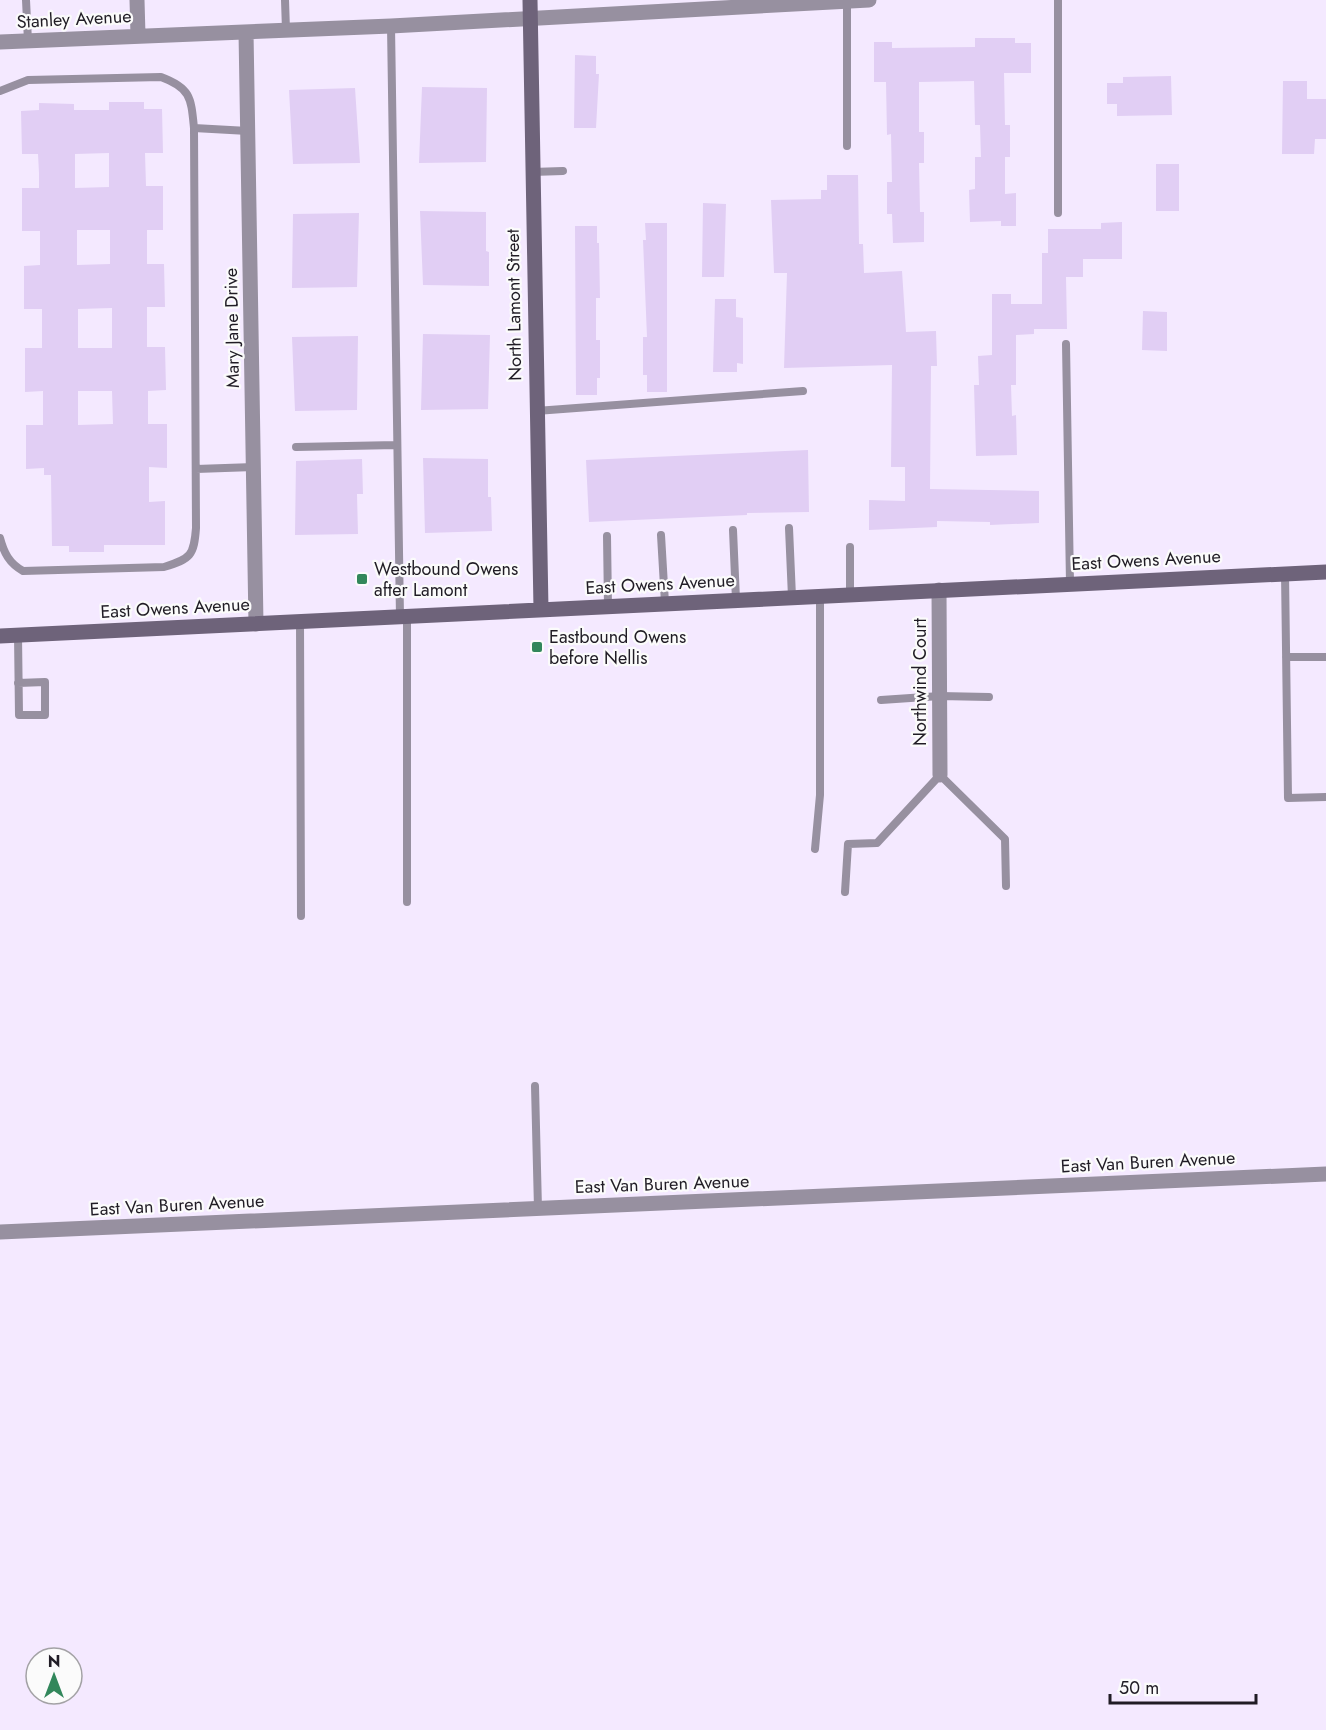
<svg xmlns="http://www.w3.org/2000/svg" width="1326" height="1730" font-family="Jost,sans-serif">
	<rect width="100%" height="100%" fill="#f4e9ff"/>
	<path fill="#e1cef4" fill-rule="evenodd" d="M 975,38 L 1015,38 L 1015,43 L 1031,43 L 1031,73 L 1004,73 L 1005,125 L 1010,125 L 1010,157 L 1005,157 L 1005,194 L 1016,193 L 1016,226 L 1001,226 L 1001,221 L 970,222 L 969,190 L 975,189 L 975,157 L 981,157 L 980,125 L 975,125 L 974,81 L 919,82 L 919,132 L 924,132 L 924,163 L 919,163 L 920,212 L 924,212 L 924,242 L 893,243 L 892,214 L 887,214 L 887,182 L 892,182 L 891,134 L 887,135 L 886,82 L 874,82 L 874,42 L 892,42 L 892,48 L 975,47 Z
		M 575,55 L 596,56 L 596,74 L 599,74 L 596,128 L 574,128 Z
		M 1171,76 L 1172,115 L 1117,116 L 1117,104 L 1107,104 L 1107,83 L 1123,83 L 1123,77 Z
		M 1283,81 L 1307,81 L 1307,99 L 1326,99 L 1326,139 L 1315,139 L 1314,154 L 1282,154 Z
		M 422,87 L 487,88 L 486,162 L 419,163 Z
		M 355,88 L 360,163 L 293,164 L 289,90 Z
		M 109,102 L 144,102 L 144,109 L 162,109 L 163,153 L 145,153 L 146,186 L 163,186 L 163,230 L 147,230 L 147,264 L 164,264 L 165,307 L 147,307 L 147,347 L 165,347 L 166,390 L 148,391 L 148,424 L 167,424 L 167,468 L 149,467 L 149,502 L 165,501 L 165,545 L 104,545 L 104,552 L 69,552 L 69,546 L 52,546 L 51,475 L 44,475 L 44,468 L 26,469 L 26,425 L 43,425 L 43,391 L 25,392 L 25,348 L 42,348 L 42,309 L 24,309 L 24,266 L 40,265 L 40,231 L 22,231 L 22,188 L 39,188 L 39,173 L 38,154 L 22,154 L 21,111 L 39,110 L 39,103 L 74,104 L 74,110 L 109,110 ZM 109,153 L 109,187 L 75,188 L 75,154 ZM 77,230 L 110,230 L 110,264 L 77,265 ZM 112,308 L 112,348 L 78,348 L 78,309 ZM 78,391 L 112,391 L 113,424 L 78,425 Z
		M 1156,164 L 1179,164 L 1179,211 L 1156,211 Z
		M 827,175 L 858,175 L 859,244 L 863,244 L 864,273 L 902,271 L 906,332 L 936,331 L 937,366 L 931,366 L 930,489 L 1039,491 L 1039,523 L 990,525 L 990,522 L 937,521 L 937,527 L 869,530 L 869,500 L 905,501 L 905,467 L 891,467 L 892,365 L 784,368 L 787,273 L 774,273 L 771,200 L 821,199 L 821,190 L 827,190 Z
		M 703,203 L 726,204 L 724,277 L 702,277 Z
		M 420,211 L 486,212 L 486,251 L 489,252 L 489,286 L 423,285 Z
		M 359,213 L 357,287 L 292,288 L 293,214 Z
		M 1122,222 L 1122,259 L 1083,259 L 1083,277 L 1066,277 L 1067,329 L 1034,329 L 1034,334 L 1016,335 L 1016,385 L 1011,385 L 1012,416 L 1016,415 L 1017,455 L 976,456 L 974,385 L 979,385 L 978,356 L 992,355 L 992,294 L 1011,294 L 1011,304 L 1042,304 L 1042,253 L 1048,253 L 1048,229 L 1101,229 L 1101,223 Z
		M 645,223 L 667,223 L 667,392 L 647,392 L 647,375 L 643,375 L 643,337 L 647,337 L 643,240 L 646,240 Z
		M 575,226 L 597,226 L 597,243 L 599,243 L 600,298 L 596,298 L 596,340 L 600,340 L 600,378 L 597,378 L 597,395 L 576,395 Z
		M 715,299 L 736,299 L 736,317 L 743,318 L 743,364 L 737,363 L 737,372 L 713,372 Z
		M 1143,311 L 1167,312 L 1167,351 L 1142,350 Z
		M 423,334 L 490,335 L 488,409 L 421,410 Z
		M 358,336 L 357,410 L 295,411 L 292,337 Z
		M 808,450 L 809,512 L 747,513 L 747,515 L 589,522 L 586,460 Z
		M 423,458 L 488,459 L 488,497 L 491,497 L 492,531 L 425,533 Z
		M 362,459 L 363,494 L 357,494 L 358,534 L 295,535 L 296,461 Z"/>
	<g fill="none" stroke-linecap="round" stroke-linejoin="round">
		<path stroke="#9790a0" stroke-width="8" d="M 26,0 L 28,41
			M 285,0 L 286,30
			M 1058,0 L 1058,213
			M 847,2 L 847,146
			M 391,26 L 400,617
			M 0,91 L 28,80 L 161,77 C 191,88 191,98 194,128 L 196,528 C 194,555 191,559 164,567 L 23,571 C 9,563 4,553 0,538
			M 194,128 L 248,131
			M 532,172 L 563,171
			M 1066,344 L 1070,583
			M 536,411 L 803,391
			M 296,447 L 397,445
			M 196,469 L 254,467
			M 789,528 L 792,597
			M 733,530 L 736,600
			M 661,535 L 665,603
			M 607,536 L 608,606
			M 850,547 L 850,594
			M 1285,573 L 1288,798 L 1326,797
			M 300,621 L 301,916
			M 18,635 L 19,715 L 45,715 L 45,682 L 18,683
			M 1286,657 L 1326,657
			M 881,700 L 940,696 L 989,697
			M 815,849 L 820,795 L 820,596
			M 845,892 L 848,844 L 877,843 L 940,775 L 1005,839 L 1006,886
			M 407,902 L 407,616
			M 535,1086 L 538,1209"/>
		<path stroke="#9790a0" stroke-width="15" d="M 137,0 L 138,35
			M 246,32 L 256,624
			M 0,42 L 391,26 L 869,0
			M 939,590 L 940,775
			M 0,1232 L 1326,1174"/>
		<path stroke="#6e637a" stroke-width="15" d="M 530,0 L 541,609
			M 0,636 L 1326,572"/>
	</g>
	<g fill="#32875b" stroke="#fbfbfb" stroke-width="2">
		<rect x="356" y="573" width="12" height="12" rx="3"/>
		<rect x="531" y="641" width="12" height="12" rx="3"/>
	</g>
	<g text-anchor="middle" stroke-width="4.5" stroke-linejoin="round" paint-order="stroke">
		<g font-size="18" fill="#201c25" stroke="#fbfbfb">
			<text transform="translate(74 19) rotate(-3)" y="6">Stanley Avenue</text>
			<text transform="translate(514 305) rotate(-91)" y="6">North Lamont Street</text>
			<text transform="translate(232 328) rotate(-91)" y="6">Mary Jane Drive</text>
			<text transform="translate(1146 560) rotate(-3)" y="6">East Owens Avenue</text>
			<text transform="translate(660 584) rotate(-3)" y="6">East Owens Avenue</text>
			<text transform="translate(175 608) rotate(-3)" y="6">East Owens Avenue</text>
			<text transform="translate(920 682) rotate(-90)" y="6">Northwind Court</text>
			<text transform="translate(1148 1162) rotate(-3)" y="6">East Van Buren Avenue</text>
			<text transform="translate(662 1184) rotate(-2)" y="6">East Van Buren Avenue</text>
			<text transform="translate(177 1205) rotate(-3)" y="6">East Van Buren Avenue</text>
		</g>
		<g font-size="18" fill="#201c25" stroke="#fbfbfb" text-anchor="start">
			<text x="374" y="575">Westbound Owens<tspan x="374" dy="21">after Lamont</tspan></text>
			<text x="549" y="643">Eastbound Owens<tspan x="549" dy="21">before Nellis</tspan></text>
		</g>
	</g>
	<g transform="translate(54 1676)"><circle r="28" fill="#fbfbfb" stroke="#a3a2a5" stroke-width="1.5"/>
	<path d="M0-4.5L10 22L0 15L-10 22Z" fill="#32875b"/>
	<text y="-9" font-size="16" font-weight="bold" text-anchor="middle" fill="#201c25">N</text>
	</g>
	<path d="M1110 1694v9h146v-9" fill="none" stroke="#201c25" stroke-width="3"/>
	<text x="1119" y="1694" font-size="18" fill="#201c25" stroke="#fbfbfb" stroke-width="4.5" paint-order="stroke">50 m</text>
</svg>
